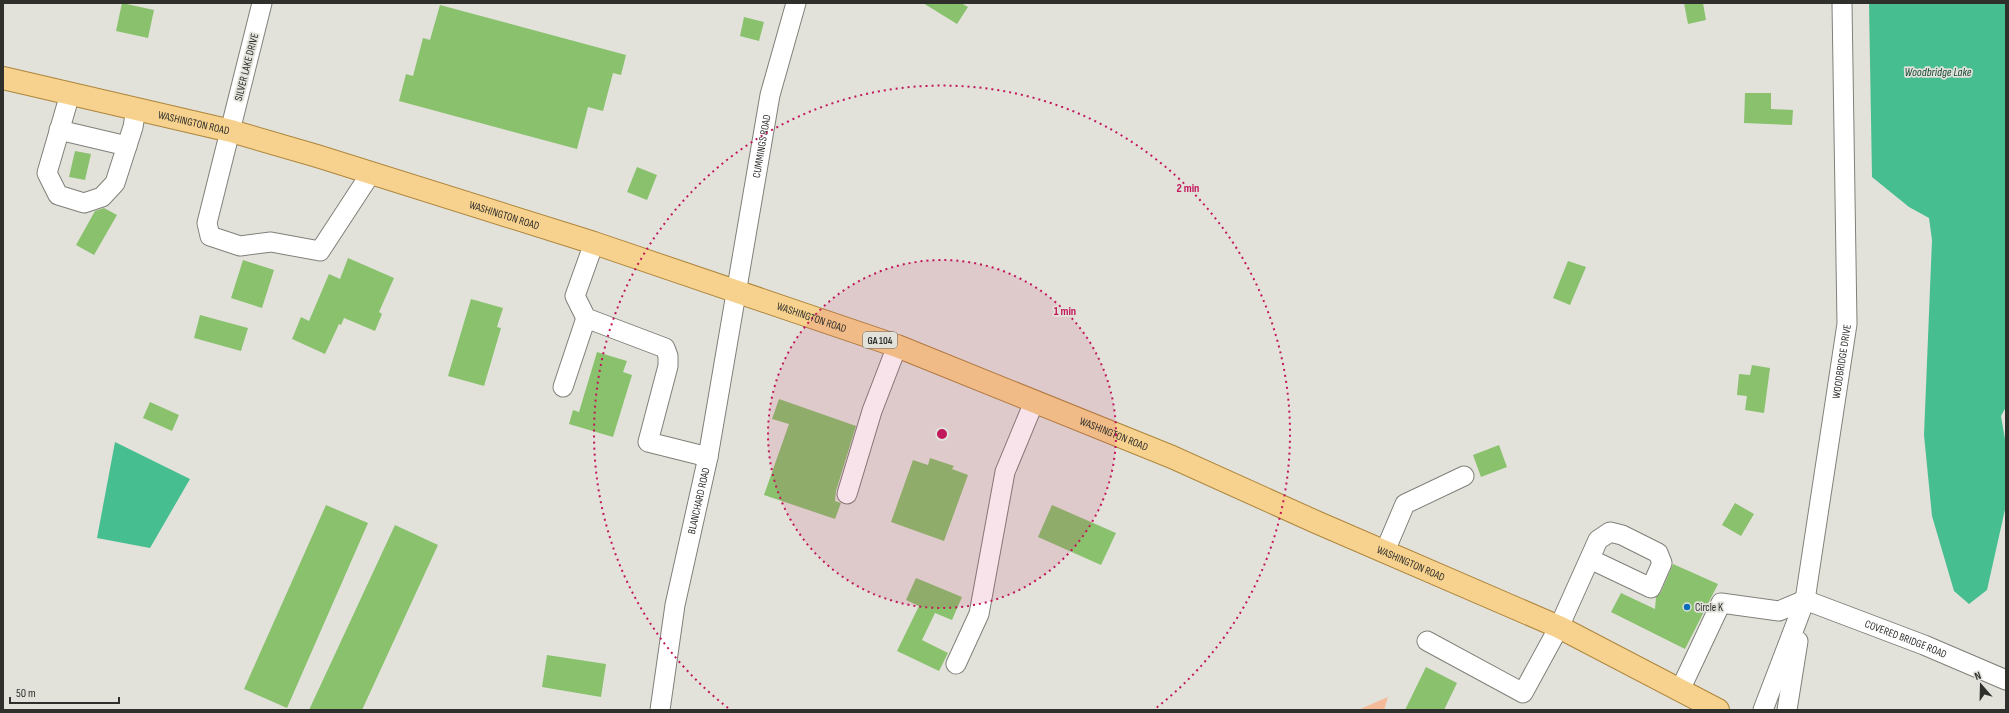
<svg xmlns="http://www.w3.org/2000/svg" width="2009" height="713" font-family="'Sofia Sans Condensed',sans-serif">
	<rect width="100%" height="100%" fill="#e2e2db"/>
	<path fill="#f5ba99" d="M 1388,697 L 1384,710 L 1358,710 Z"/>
	<path fill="#46be90" d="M 1869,3 L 2006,3 L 2006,407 L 2001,416 L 2006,445 L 2006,505 L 1987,590 L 1969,604 L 1954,591 L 1932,516 L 1924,435 L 1932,240 L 1929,218 L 1909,207 L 1872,177 Z
		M 115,442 L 190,479 L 150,548 L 97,538 Z"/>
	<path fill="#89c16d" d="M 122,3 L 154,10 L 148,38 L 116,31 Z
		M 923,3 L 961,3 L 968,7 L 957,24 Z
		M 1684,3 L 1703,3 L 1706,20 L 1688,24 Z
		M 440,5 L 626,55 L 621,75 L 613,73 L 603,111 L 588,107 L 577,149 L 399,101 L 406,74 L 413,76 L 423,38 L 430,40 Z
		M 744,17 L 764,22 L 759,41 L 740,36 Z
		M 1745,93 L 1771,93 L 1771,109 L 1793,110 L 1792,125 L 1744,123 Z
		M 75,151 L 91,154 L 85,180 L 69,177 Z
		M 637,167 L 657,175 L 647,200 L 627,192 Z
		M 104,208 L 117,215 L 94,255 L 76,245 L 95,211 Z
		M 348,258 L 394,278 L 379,312 L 382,314 L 375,331 L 344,318 L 341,325 L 339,324 L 325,354 L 292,339 L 301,317 L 309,321 L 329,274 L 340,279 Z
		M 243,260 L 274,270 L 262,308 L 231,298 Z
		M 1568,261 L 1586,267 L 1570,305 L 1553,298 Z
		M 471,299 L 503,308 L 497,327 L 501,328 L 484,386 L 448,376 Z
		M 200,315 L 248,328 L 241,351 L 194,338 Z
		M 597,352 L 627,361 L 623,372 L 632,375 L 613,437 L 569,424 L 573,410 L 579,412 Z
		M 1752,365 L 1770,368 L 1764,413 L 1745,410 L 1747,396 L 1737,395 L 1739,374 L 1750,375 Z
		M 779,399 L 856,426 L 836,491 L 835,501 L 841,503 L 835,519 L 764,495 L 789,424 L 772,419 Z
		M 150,402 L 179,415 L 172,431 L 143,418 Z
		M 1499,445 L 1507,467 L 1481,477 L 1473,455 Z
		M 930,458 L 954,466 L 952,469 L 968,475 L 944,541 L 891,522 L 913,460 L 928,465 Z
		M 1735,503 L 1754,514 L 1741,536 L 1722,525 Z
		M 326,505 L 368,523 L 287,708 L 244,689 Z
		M 1052,505 L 1116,533 L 1101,565 L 1038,537 Z
		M 395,525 L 438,545 L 362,710 L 309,710 Z
		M 1673,564 L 1718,584 L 1685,649 L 1611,612 L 1621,593 L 1655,609 L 1656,597 L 1661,592 Z
		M 916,578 L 962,597 L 952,620 L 935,613 L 922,640 L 948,653 L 939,671 L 897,651 L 919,606 L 906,600 Z
		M 547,655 L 606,664 L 601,697 L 542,687 Z
		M 1426,667 L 1457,683 L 1444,710 L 1405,710 Z"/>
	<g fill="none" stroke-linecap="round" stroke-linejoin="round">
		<defs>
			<g id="minor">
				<path d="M 262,3 L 207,223 L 210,236 L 240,246 L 271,242 L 320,251 L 371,173"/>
				<path d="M 70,94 L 47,173 L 58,195 L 84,203 L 102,197 L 115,183 L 133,127 L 136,109"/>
				<path d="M 59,130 L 127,146"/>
				<path d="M 594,243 L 575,296 L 586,318 L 665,348 L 668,356 L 668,366 L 648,442 L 708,457"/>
				<path d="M 563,387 L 586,318"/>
				<path d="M 847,494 L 872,411 L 897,346"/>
				<path d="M 1385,551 L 1405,504 L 1464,476"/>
				<path id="s1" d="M 1805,600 L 1924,645 L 2006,680"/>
				<path d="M 1427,641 L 1523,693 L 1559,627 L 1598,540 L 1610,532 L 1622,535 L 1658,553 L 1662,563 L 1651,588 L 1590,559"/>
				<path d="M 956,664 L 979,614 L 1005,472 L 1034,402"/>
				<path d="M 1680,690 L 1721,603 L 1779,611 L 1805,600"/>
				<path id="s2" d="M 660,710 L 675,605 L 708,457 L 770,95 L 796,3"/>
				<path id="s3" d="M 1763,710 L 1805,600 L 1847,324 L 1842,3"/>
				<path d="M 1787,710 L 1798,641"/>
			</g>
			<g id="major">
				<path id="s4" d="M 3,78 L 231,131 L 317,156 L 594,243 L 897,346 L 1172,457 L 1316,522 L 1559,627 L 1718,710"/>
			</g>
		</defs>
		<use href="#minor" stroke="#80807a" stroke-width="21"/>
		<use href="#major" stroke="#ad853b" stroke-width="24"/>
		<use href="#minor" stroke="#fff" stroke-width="19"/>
		<use href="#major" stroke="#f7d28e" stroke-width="22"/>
	</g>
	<circle cx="942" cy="434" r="174" fill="#c2185b" fill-opacity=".12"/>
	<g fill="none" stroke="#c2185b" stroke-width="2" stroke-dasharray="2 4">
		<circle cx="942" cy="434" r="174"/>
		<path d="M728 708A348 348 0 1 1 1156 708"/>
	</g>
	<circle fill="#096eba" stroke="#e2e2db" stroke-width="1.5" cx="1687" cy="607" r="4"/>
	<g text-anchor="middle" stroke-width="3.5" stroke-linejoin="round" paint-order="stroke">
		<rect fill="#e2e2db" stroke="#656560" stroke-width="1" x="863" y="332" width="34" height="16" rx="3"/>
		<g font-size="10" font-weight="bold" fill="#2f2f2c">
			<text x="880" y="344">GA 104</text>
		</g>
		<g font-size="11" fill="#2f2f2c" stroke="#e2e2db">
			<text transform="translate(246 67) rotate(-76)" y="4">SILVER LAKE DRIVE</text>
			<text dy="4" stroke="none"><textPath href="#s4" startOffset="196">WASHINGTON ROAD</textPath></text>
			<text dy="4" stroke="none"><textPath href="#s2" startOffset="573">CUMMINGS ROAD</textPath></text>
			<text dy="4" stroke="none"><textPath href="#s4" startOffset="520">WASHINGTON ROAD</textPath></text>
			<text dy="4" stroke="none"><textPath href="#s4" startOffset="844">WASHINGTON ROAD</textPath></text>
			<text dy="4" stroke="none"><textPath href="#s3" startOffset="359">WOODBRIDGE DRIVE</textPath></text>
			<text dy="4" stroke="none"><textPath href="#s4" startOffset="1168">WASHINGTON ROAD</textPath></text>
			<text dy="4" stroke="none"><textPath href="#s2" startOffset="213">BLANCHARD ROAD</textPath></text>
			<text dy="4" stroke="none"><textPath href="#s4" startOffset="1492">WASHINGTON ROAD</textPath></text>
			<text dy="4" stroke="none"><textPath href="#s1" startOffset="108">COVERED BRIDGE ROAD</textPath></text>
		</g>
		<g font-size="11" fill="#2f2f2c" stroke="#e2e2db" text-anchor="start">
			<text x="1695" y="611">Circle K</text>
		</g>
		<g font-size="12" font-style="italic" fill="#154734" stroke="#e2e2db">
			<text x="1938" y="76">Woodbridge Lake</text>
		</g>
	</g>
	<circle cx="942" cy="434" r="6" fill="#c2185b" stroke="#e2e2db" stroke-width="2"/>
	<g font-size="12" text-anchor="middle" font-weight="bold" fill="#c2185b" stroke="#e2e2db" stroke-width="3.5" stroke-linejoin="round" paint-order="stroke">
		<text x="1188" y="192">2 min</text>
		<text x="1065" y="315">1 min</text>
	</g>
	<rect width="2009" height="713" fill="none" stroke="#2f2f2c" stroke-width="8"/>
	<g transform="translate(1981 685) rotate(340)" stroke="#e2e2db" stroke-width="3" paint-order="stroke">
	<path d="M0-3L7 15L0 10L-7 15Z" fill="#2f2f2c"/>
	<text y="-6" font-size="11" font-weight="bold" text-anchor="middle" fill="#2f2f2c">N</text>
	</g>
	<path d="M10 697v6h109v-6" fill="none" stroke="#2f2f2c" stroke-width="2"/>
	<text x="16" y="697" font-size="12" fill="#2f2f2c" stroke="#e2e2db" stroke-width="3" paint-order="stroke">50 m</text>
</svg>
